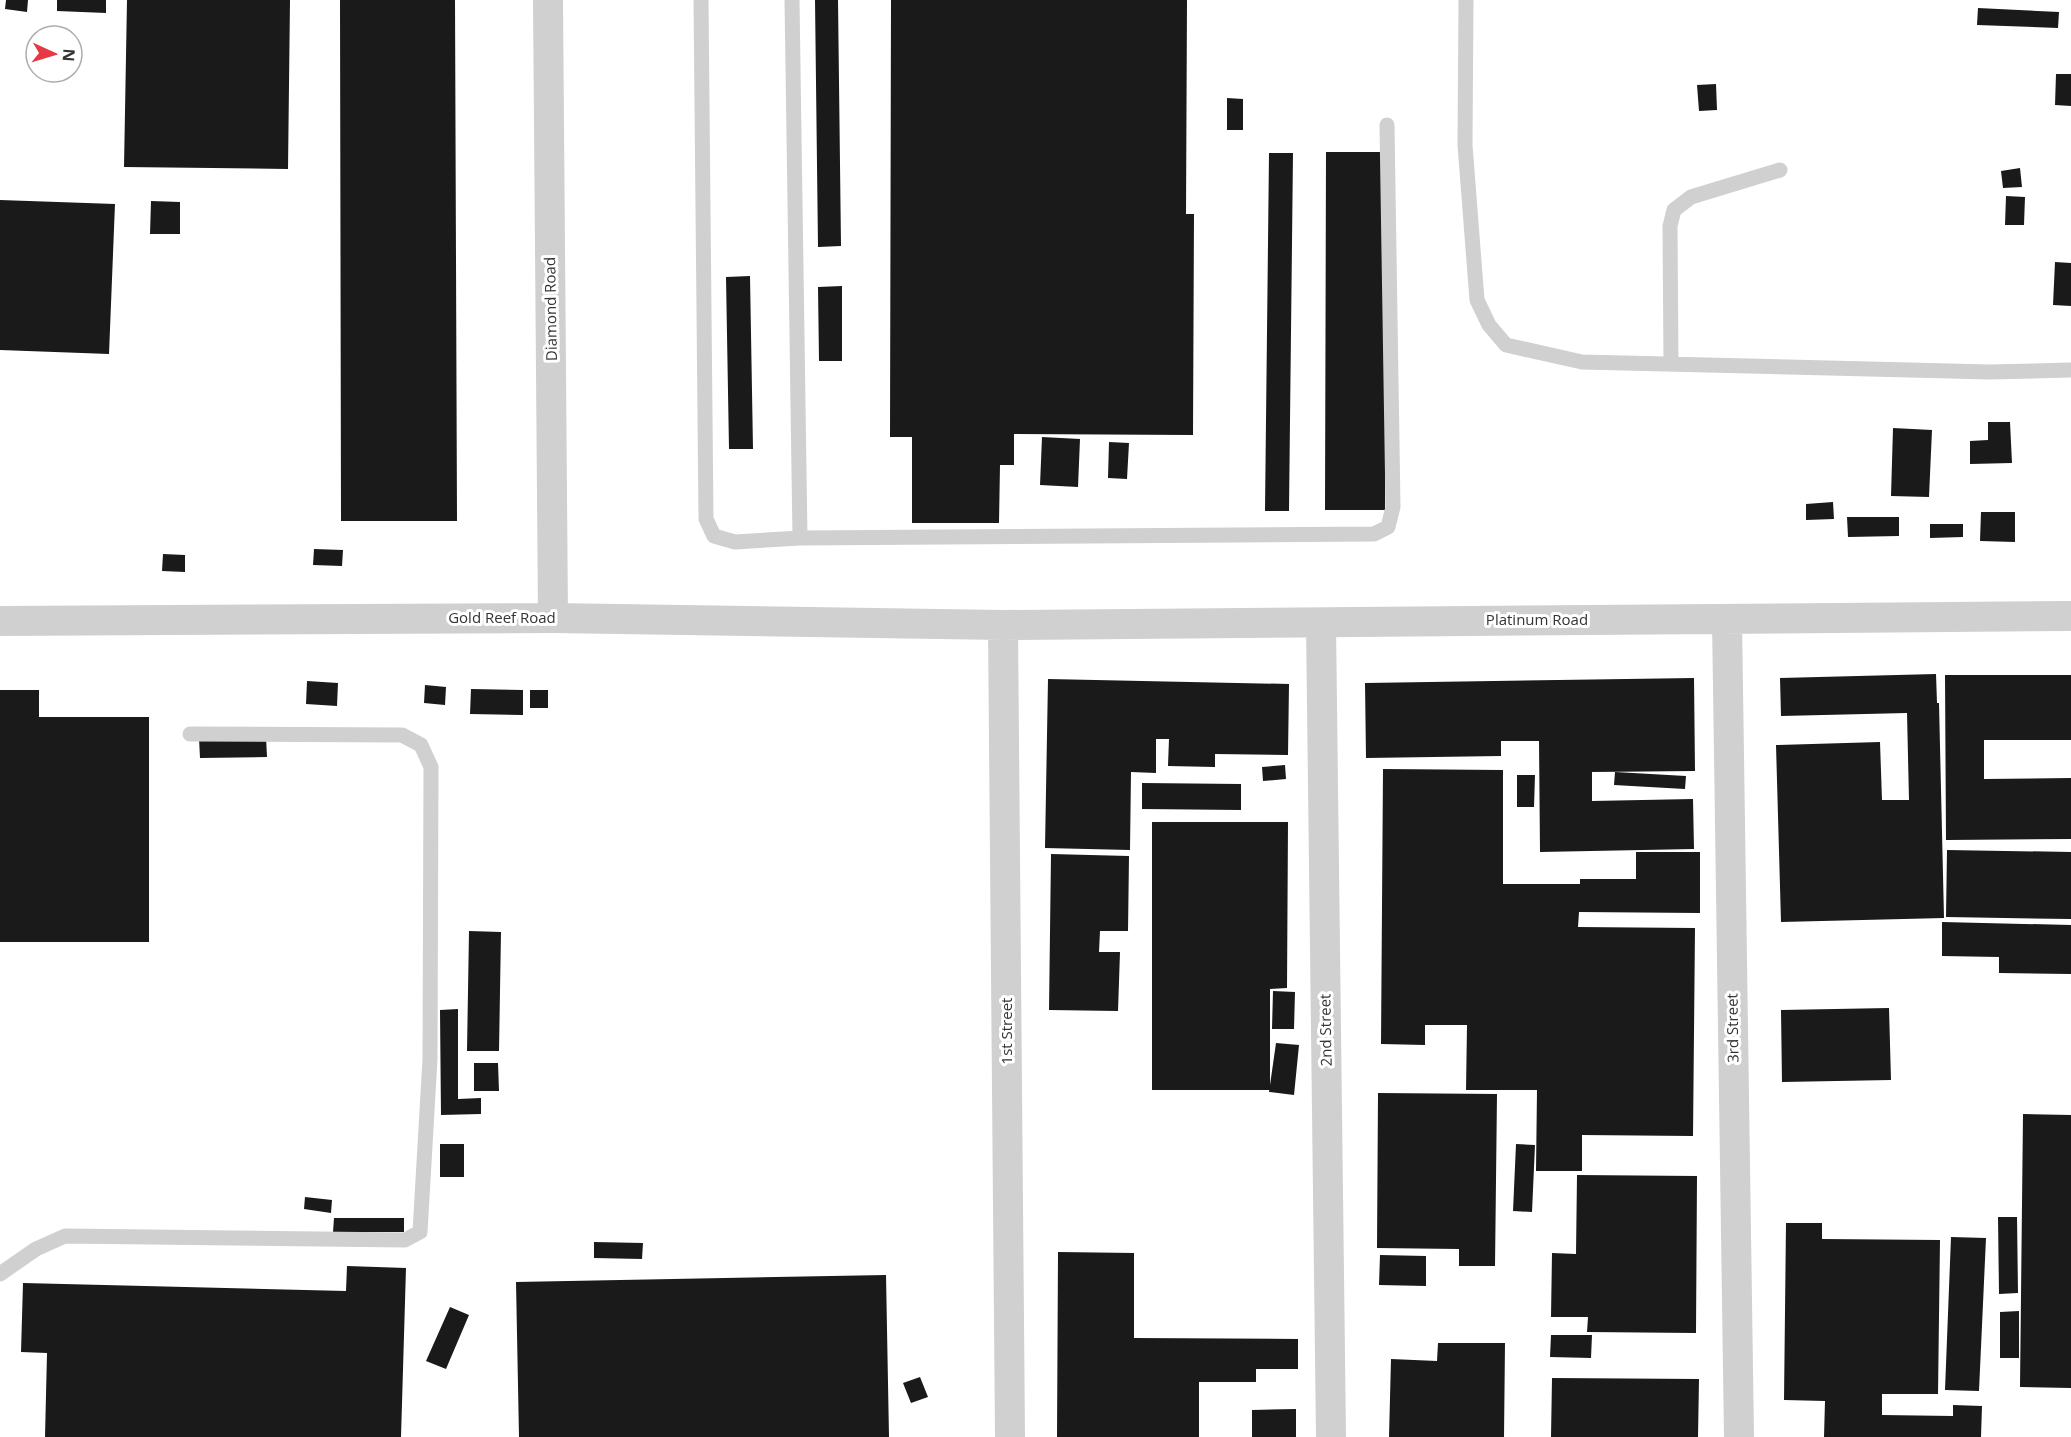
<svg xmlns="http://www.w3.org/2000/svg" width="2071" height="1437" font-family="'Open Sans',sans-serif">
	<rect width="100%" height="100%" fill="#fff"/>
	<path fill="#1a1a1a" d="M 6,0 L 28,0 L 27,12 L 5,9 Z
		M 57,0 L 106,0 L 106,13 L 57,11 Z
		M 127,0 L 290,0 L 288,169 L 124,167 Z
		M 340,0 L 455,0 L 457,521 L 341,521 Z
		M 815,0 L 838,0 L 841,246 L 818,247 Z
		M 891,0 L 1187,0 L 1186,214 L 1194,214 L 1193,435 L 1014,434 L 1014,465 L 1000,465 L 999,523 L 912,523 L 912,437 L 890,437 Z
		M 1978,8 L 2059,12 L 2058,28 L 1977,25 Z
		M 2056,74 L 2071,74 L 2071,106 L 2055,105 Z
		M 1716,84 L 1717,110 L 1699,111 L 1697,85 Z
		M 1227,98 L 1243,99 L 1243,130 L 1227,130 Z
		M 1326,152 L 1386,152 L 1385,510 L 1325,510 Z
		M 1269,153 L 1293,153 L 1289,511 L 1265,511 Z
		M 2020,168 L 2022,187 L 2003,188 L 2001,171 Z
		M 2006,196 L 2025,197 L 2024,225 L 2005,225 Z
		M 0,200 L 115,204 L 109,354 L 0,350 Z
		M 151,201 L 180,202 L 180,234 L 150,234 Z
		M 2055,262 L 2071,263 L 2071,306 L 2053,305 Z
		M 750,276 L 753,449 L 729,449 L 726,277 Z
		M 842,286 L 842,361 L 819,361 L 818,287 Z
		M 1988,422 L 2010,422 L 2012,463 L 1970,464 L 1970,441 L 1988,440 Z
		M 1893,428 L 1932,430 L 1929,497 L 1891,496 Z
		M 1042,437 L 1080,439 L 1078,487 L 1040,485 Z
		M 1109,442 L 1129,443 L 1127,479 L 1108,478 Z
		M 1833,502 L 1834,519 L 1806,520 L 1806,504 Z
		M 1981,512 L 2015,512 L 2015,542 L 1980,541 Z
		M 1847,517 L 1899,517 L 1899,536 L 1848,537 Z
		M 1930,524 L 1963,524 L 1963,537 L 1930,538 Z
		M 314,549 L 343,550 L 342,566 L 313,565 Z
		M 163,554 L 185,555 L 185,572 L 162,571 Z
		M 1936,674 L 1937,703 L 1939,703 L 1944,918 L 1781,922 L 1776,745 L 1880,742 L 1882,800 L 1909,800 L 1907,713 L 1781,716 L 1780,678 Z
		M 1945,675 L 2071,675 L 2071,740 L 1984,740 L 1984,779 L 2071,778 L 2071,839 L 1946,840 Z
		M 1694,678 L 1695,771 L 1592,772 L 1592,801 L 1693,799 L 1694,849 L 1540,852 L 1539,741 L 1501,741 L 1501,756 L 1366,758 L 1365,683 Z
		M 1048,679 L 1289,684 L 1288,755 L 1215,754 L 1215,767 L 1168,766 L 1169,739 L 1156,739 L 1156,773 L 1131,772 L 1130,850 L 1045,848 Z
		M 307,681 L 338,683 L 337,706 L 306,704 Z
		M 425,685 L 446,687 L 445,705 L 424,703 Z
		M 471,689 L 523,690 L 523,715 L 470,714 Z
		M 0,690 L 39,690 L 39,717 L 149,717 L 149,942 L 0,942 Z
		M 530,690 L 548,690 L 548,708 L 530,708 Z
		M 266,737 L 267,757 L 200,758 L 199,738 Z
		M 1285,765 L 1286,779 L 1263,781 L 1262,767 Z
		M 1383,769 L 1503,770 L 1503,884 L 1580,884 L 1580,879 L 1636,879 L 1636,852 L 1700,852 L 1700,913 L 1579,912 L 1578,927 L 1695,928 L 1693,1136 L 1582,1135 L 1582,1171 L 1536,1171 L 1537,1090 L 1466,1090 L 1467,1025 L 1425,1025 L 1425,1045 L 1381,1044 Z
		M 1615,772 L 1686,776 L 1685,789 L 1614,785 Z
		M 1517,775 L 1535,775 L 1534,807 L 1517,807 Z
		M 1142,783 L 1241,784 L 1241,810 L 1142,809 Z
		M 1152,822 L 1288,822 L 1287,988 L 1270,989 L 1270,1090 L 1152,1090 Z
		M 1947,850 L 2071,852 L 2071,919 L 1946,917 Z
		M 1051,854 L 1129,856 L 1128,931 L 1100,931 L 1099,952 L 1120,952 L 1118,1011 L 1049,1010 Z
		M 1942,922 L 2071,925 L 2071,974 L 1999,973 L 1999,957 L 1942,956 Z
		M 469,931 L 501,932 L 499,1051 L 467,1051 Z
		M 1273,991 L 1295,992 L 1294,1029 L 1272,1029 Z
		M 1889,1008 L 1891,1080 L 1782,1082 L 1781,1010 Z
		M 458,1009 L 458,1099 L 481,1098 L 481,1114 L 441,1115 L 440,1010 Z
		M 1276,1043 L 1299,1045 L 1294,1095 L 1269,1092 Z
		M 474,1063 L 498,1063 L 499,1091 L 474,1091 Z
		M 1378,1093 L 1497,1094 L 1495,1266 L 1459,1266 L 1459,1249 L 1377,1248 Z
		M 2023,1114 L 2071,1115 L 2071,1388 L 2020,1387 Z
		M 440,1144 L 464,1144 L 464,1177 L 440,1177 Z
		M 1516,1144 L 1535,1145 L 1532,1212 L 1513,1211 Z
		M 1577,1175 L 1697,1176 L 1696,1333 L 1587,1332 L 1588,1317 L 1551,1317 L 1552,1253 L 1576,1254 Z
		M 305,1197 L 332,1200 L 331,1213 L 304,1209 Z
		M 1998,1217 L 2017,1217 L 2018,1293 L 1999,1294 Z
		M 334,1218 L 404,1218 L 404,1232 L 333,1232 Z
		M 1786,1223 L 1822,1223 L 1822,1239 L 1940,1240 L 1938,1394 L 1882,1394 L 1882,1415 L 1953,1416 L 1953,1405 L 1982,1406 L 1981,1437 L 1824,1437 L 1825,1401 L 1784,1400 Z
		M 1951,1237 L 1986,1238 L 1979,1391 L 1945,1390 Z
		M 594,1242 L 643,1243 L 642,1259 L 594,1258 Z
		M 1058,1252 L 1134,1253 L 1134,1338 L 1298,1339 L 1298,1369 L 1256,1369 L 1256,1382 L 1199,1382 L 1199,1437 L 1057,1437 Z
		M 1380,1255 L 1426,1256 L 1426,1286 L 1379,1285 Z
		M 347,1266 L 406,1268 L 401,1437 L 45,1437 L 47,1353 L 21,1352 L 23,1283 L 346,1291 Z
		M 886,1275 L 889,1437 L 519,1437 L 516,1282 Z
		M 450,1307 L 469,1315 L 446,1369 L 426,1361 Z
		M 2019,1311 L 2019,1358 L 2000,1358 L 2000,1312 Z
		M 1551,1335 L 1592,1335 L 1591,1358 L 1550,1357 Z
		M 1438,1343 L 1505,1343 L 1504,1437 L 1389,1437 L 1391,1359 L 1437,1361 Z
		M 920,1377 L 928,1397 L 911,1403 L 903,1383 Z
		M 1552,1378 L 1699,1379 L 1698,1437 L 1551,1437 Z
		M 1296,1409 L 1296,1437 L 1252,1437 L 1252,1410 Z"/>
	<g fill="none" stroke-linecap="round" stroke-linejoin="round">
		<path stroke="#d0d0d0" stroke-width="15" d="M 701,0 L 706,519 L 714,536 L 735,542 L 800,538 L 1374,534 L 1388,527 L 1393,507 L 1387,125
			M 792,0 L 800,538
			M 1466,0 L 1465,145 L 1477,300 L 1489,325 L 1506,345 L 1582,362 L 1990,372 L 2071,370
			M 1671,364 L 1670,226 L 1674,210 L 1691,197 L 1780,170
			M 0,1274 L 36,1249 L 65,1236 L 405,1240 L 420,1232 L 430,1059 L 431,767 L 421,745 L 402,735 L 190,734"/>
		<path stroke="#d0d0d0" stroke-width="30" d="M 548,0 L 553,618
			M 1727,619 L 1739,1437
			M 0,621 L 553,618 L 1003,625 L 2071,616
			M 1321,623 L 1331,1437
			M 1003,625 L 1010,1437"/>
	</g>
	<g text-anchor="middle" stroke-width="6" stroke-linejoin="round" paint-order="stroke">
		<g font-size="15" fill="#333" stroke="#fff">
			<text transform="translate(551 309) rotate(-91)" y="5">Diamond Road</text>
			<text x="502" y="623">Gold Reef Road</text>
			<text x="1537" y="625">Platinum Road</text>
			<text transform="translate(1733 1028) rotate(-91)" y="5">3rd Street</text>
			<text transform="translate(1326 1030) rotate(-91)" y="5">2nd Street</text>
			<text transform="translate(1007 1031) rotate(-90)" y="5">1st Street</text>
		</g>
	</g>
	<g transform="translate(54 54) rotate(94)"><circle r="28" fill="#ffffff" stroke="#adadad" stroke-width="1.5"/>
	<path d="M0-4.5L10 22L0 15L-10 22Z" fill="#e63946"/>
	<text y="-9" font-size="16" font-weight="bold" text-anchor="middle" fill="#333333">N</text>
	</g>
</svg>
